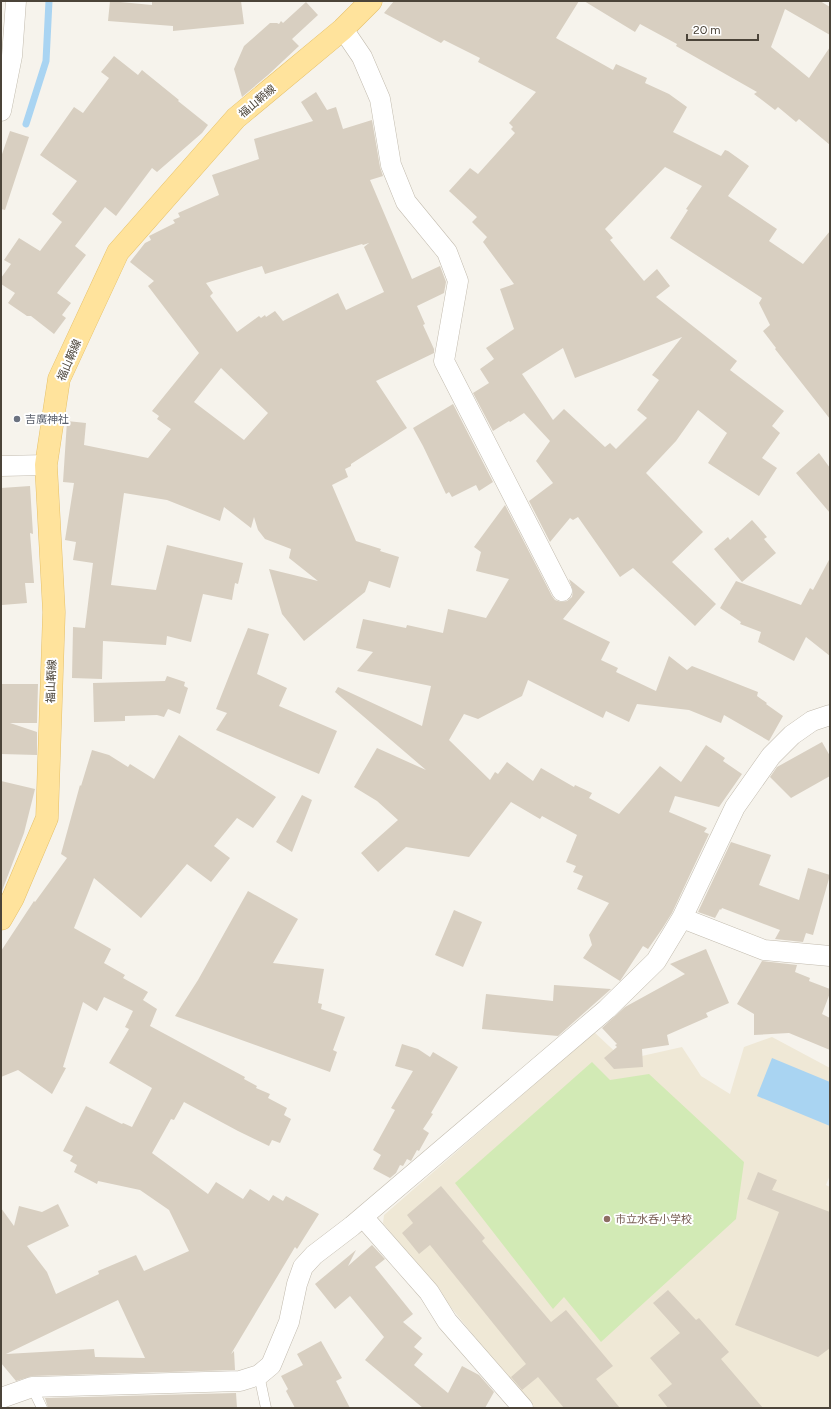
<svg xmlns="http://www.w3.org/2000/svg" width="831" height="1409" font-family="Figtree,'Noto Sans JP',sans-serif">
	<rect width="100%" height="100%" fill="#f6f3ec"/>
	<path fill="#efe8d6" d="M 594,1032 L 624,1060 L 682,1047 L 701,1076 L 730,1094 L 744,1047 L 772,1037 L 830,1068 L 830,1175 L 826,1185 L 830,1187 L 830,1408 L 532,1408 L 383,1223 L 384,1215 Z"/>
	<path fill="#d2eab5" d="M 592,1062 L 610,1080 L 649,1074 L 744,1162 L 736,1219 L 601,1342 L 564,1297 L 553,1309 L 455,1183 Z"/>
	<path fill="#a9d4f2" d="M 772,1058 L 830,1082 L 830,1126 L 757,1096 Z"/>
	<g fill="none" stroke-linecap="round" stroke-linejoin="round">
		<path stroke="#a9d4f2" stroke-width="7" d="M 26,124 L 46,61 L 49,1"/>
	</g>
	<path fill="#d8cfc1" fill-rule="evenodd" d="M 110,1 L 152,5 L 152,1 L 241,1 L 244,24 L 173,31 L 173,26 L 108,21 Z
		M 394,1 L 579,1 L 556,38 L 613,70 L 616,64 L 647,78 L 645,83 L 669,94 L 687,107 L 673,132 L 721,156 L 725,150 L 728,151 L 749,166 L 728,196 L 777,229 L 769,241 L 803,264 L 830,231 L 830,419 L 775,349 L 776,348 L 763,331 L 770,325 L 759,303 L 762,298 L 670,238 L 688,210 L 686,209 L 702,186 L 665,167 L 605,229 L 613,238 L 610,240 L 644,281 L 657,269 L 670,286 L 656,297 L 737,361 L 730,370 L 784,411 L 772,426 L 780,433 L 762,458 L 777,468 L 759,496 L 708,463 L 727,433 L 698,410 L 676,441 L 646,473 L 703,532 L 672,562 L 716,604 L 695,626 L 633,568 L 620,577 L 578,517 L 573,520 L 570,518 L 550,542 L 529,501 L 553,483 L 536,461 L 550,441 L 524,413 L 510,422 L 509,421 L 493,431 L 473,393 L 489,383 L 480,369 L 494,359 L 486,348 L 514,329 L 500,289 L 514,284 L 483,242 L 487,237 L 472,222 L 477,217 L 449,191 L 470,168 L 478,174 L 515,133 L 511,129 L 513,127 L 509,123 L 536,92 L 478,62 L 480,58 L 444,40 L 441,43 L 384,13 ZM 682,337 L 652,375 L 659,380 L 637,410 L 647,418 L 616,449 L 610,443 L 605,447 L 564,409 L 553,420 L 522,374 L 563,348 L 575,378 Z
		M 584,1 L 820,1 L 830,7 L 830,35 L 785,9 L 771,47 L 809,78 L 830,47 L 830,145 L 799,119 L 796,122 L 778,107 L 775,110 L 754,94 L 757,92 L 676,46 L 677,44 L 640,24 L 635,32 Z
		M 306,2 L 318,15 L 292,39 L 299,46 L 268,75 L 242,97 L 234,69 L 244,46 L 270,23 L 277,23 L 279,24 L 281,21 L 283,23 Z
		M 114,56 L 138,75 L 142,70 L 179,100 L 178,101 L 208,125 L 202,133 L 157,172 L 152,168 L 116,216 L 105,207 L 75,246 L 86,255 L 57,293 L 71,303 L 62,315 L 66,318 L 54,334 L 31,316 L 27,316 L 8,303 L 15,293 L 1,284 L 1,278 L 11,264 L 4,260 L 19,238 L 40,251 L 62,222 L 52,214 L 77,181 L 40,155 L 74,107 L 83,113 L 109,78 L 101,72 Z
		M 316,92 L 327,110 L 336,107 L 343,129 L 372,120 L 380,167 L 383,176 L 370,180 L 412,279 L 440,266 L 446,282 L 444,293 L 417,306 L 425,324 L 423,325 L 434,349 L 434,353 L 376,381 L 407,428 L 351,464 L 351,466 L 345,469 L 348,477 L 332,485 L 356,541 L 381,549 L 380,551 L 399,557 L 390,588 L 369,581 L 365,592 L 304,641 L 282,614 L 269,569 L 318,581 L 289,558 L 291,549 L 265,539 L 258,530 L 254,517 L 251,528 L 224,507 L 220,521 L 167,500 L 124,493 L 111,585 L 156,590 L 167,545 L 243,563 L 238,584 L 235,583 L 232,600 L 203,594 L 191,642 L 167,636 L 166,645 L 103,641 L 102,679 L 72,678 L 73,627 L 85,628 L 93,563 L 73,560 L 76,542 L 65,540 L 74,483 L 63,482 L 67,421 L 86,423 L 84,445 L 148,458 L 171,429 L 157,419 L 159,416 L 152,411 L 199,353 L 148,286 L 154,281 L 130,262 L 145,243 L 151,240 L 149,236 L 175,223 L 173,220 L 180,217 L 178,213 L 219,195 L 212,175 L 259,159 L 254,139 L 313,121 L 301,102 ZM 369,243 L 364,247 L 384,292 L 346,310 L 338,293 L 283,321 L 275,311 L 266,317 L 265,315 L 261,318 L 259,316 L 237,332 L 210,296 L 213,293 L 206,283 L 262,266 L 265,274 L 362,244 L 363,245 ZM 221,368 L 268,413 L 244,440 L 194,402 Z
		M 10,131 L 29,137 L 5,210 L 1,209 L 1,157 Z
		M 453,404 L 493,482 L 479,491 L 476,485 L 452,497 L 449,492 L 446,494 L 423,446 L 413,428 Z
		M 819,453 L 830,468 L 830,513 L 796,473 Z
		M 30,486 L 33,534 L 30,533 L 34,583 L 25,583 L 27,603 L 2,605 L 1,589 L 1,488 Z
		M 505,505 L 552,596 L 555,600 L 561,602 L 567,601 L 572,597 L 573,591 L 569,579 L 585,592 L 563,619 L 610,642 L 601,660 L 618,668 L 616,672 L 656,691 L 669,656 L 687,670 L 692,666 L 758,692 L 757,696 L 767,703 L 766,704 L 783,716 L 769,741 L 724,715 L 721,723 L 689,710 L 637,704 L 629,722 L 606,711 L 603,718 L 528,680 L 522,696 L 478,719 L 464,714 L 449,740 L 490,780 L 495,772 L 498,774 L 507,762 L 533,781 L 541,768 L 574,787 L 575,785 L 592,793 L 589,798 L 619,814 L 660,766 L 681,782 L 706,745 L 725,758 L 723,761 L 742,774 L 719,807 L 675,796 L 669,812 L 707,828 L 704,832 L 709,834 L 672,913 L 662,929 L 648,949 L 643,946 L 620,981 L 583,958 L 592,945 L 589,935 L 609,903 L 577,889 L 583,876 L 573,872 L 576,866 L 566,862 L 577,835 L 542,816 L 540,819 L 511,802 L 469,857 L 406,847 L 378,872 L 361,853 L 398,820 L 377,801 L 354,787 L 377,748 L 426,770 L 335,692 L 338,687 L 422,726 L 431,686 L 357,671 L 373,652 L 356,648 L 363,619 L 406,628 L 407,625 L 443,633 L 448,609 L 486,618 L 509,579 L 476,571 L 481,552 L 474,547 Z
		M 752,520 L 767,537 L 764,539 L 776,553 L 742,582 L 714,549 L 728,537 L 730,540 Z
		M 830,558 L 830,656 L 806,637 L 794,661 L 758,642 L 761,632 L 740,624 L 741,622 L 720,608 L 736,581 L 801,605 L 810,588 L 813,590 Z
		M 248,628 L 269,634 L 257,674 L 287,688 L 279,706 L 337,731 L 319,774 L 216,730 L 227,713 L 216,709 Z
		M 167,676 L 185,682 L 184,686 L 188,688 L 180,714 L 168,709 L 164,717 L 157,715 L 125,716 L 125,721 L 94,722 L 93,683 L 165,681 Z
		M 1,684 L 38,684 L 37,723 L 10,723 L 37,732 L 37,755 L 1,754 Z
		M 179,735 L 276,797 L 253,828 L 237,818 L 214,846 L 230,858 L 211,882 L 187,864 L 141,918 L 94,878 L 74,928 L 111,949 L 104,963 L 125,975 L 123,978 L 148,992 L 143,1000 L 157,1009 L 150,1026 L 245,1077 L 244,1079 L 257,1086 L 256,1088 L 270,1094 L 268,1098 L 287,1108 L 284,1115 L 291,1119 L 280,1143 L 272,1140 L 269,1146 L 238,1131 L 184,1102 L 174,1120 L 171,1119 L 152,1153 L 208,1194 L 216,1182 L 243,1199 L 250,1189 L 269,1201 L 273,1195 L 283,1201 L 286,1196 L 319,1214 L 297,1249 L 295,1247 L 231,1354 L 234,1351 L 235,1370 L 32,1376 L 16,1381 L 1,1363 L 1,1208 L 14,1226 L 19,1206 L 42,1212 L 58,1204 L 69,1226 L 27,1246 L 47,1272 L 56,1294 L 99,1274 L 98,1271 L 136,1255 L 144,1271 L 189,1251 L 169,1210 L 140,1190 L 98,1181 L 97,1184 L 74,1172 L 77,1165 L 70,1161 L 73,1156 L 63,1151 L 86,1106 L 122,1124 L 123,1123 L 132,1127 L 152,1088 L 109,1063 L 129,1029 L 125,1027 L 133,1011 L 104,997 L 97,1011 L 83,1002 L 63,1067 L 66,1068 L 52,1094 L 18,1070 L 1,1077 L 1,951 L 34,901 L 35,902 L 67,858 L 61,854 L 80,785 L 81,786 L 92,750 L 109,755 L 128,767 L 130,764 L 154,779 ZM 118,1300 L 145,1358 L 95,1357 L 94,1349 L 6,1354 Z
		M 822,742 L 830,756 L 830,776 L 791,798 L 770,777 L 777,767 Z
		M 1,781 L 35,789 L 24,833 L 2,891 L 1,891 Z
		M 302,795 L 312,800 L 292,852 L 276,842 Z
		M 731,842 L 771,855 L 759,885 L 799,900 L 808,868 L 830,875 L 813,935 L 806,933 L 803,942 L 775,939 L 780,930 L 722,908 L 721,910 L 720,909 L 715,918 L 698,912 Z
		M 248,891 L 298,919 L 273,963 L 324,969 L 318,1003 L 322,1004 L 321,1009 L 345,1017 L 333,1050 L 337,1052 L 330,1072 L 175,1016 L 198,980 Z
		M 454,910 L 482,922 L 463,967 L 435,955 Z
		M 706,949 L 729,1003 L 706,1013 L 708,1017 L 667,1035 L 669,1045 L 642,1049 L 643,1067 L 614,1069 L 604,1058 L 617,1047 L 615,1045 L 617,1044 L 602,1028 L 625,1007 L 685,974 L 670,964 Z
		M 762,961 L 797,965 L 795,972 L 810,978 L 809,981 L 830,989 L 830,993 L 822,1014 L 830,1018 L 830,1050 L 789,1033 L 754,1035 L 754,1014 L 737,1004 Z
		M 554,985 L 611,989 L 558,1036 L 482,1029 L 486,994 L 553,1001 Z
		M 402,1044 L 418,1049 L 430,1057 L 433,1052 L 458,1067 L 431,1113 L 433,1114 L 423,1129 L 429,1133 L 419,1151 L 417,1150 L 411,1161 L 407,1159 L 403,1166 L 400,1165 L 396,1173 L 390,1178 L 373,1169 L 381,1155 L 373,1150 L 395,1110 L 391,1108 L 413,1071 L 395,1066 Z
		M 758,1172 L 777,1180 L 772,1190 L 830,1212 L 830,1348 L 818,1357 L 735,1325 L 779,1212 L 747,1199 Z
		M 441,1186 L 485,1238 L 482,1241 L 551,1322 L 566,1310 L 613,1366 L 596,1379 L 620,1408 L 564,1408 L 538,1377 L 522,1390 L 511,1377 L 526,1364 L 430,1245 L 419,1254 L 402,1233 L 413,1223 L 407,1215 Z
		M 372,1245 L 385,1259 L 375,1267 L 413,1314 L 403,1322 L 422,1338 L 414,1347 L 423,1354 L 414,1365 L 448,1393 L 462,1366 L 479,1375 L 494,1392 L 485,1408 L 423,1408 L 365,1360 L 384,1337 L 350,1296 L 335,1309 L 315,1284 L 356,1250 L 348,1266 Z
		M 668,1290 L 696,1320 L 699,1318 L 729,1352 L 721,1359 L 763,1408 L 668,1408 L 658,1395 L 672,1384 L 650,1358 L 680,1333 L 653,1303 Z
		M 321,1341 L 342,1378 L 336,1381 L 350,1408 L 295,1408 L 286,1391 L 288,1389 L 281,1376 L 303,1365 L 297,1354 Z
		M 236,1393 L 237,1408 L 48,1408 L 45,1398 Z"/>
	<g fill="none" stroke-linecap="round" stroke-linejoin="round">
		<defs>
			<path id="lane" d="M 259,1375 L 266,1408
				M 32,1387 L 42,1408"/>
			<path id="street" d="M 343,29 L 362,57 L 380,99 L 391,165 L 406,202 L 447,252 L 458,281 L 444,361 L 562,591
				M 1,111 L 12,56 L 16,1
				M 1,466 L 46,465
				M 682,918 L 764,950 L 830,956
				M 363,1217 L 429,1292 L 447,1321 L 523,1408
				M 1,1398 L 32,1387 L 240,1381 L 259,1375 L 271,1365 L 289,1322 L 297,1284 L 303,1267 L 314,1255 L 352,1226 L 607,1009 L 656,961 L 682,918 L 735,807 L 771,756 L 792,735 L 812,721 L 830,715"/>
			<path id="primary" d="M 1,919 L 13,898 L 47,818 L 54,612 L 46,465 L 59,379 L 118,252 L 236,118 L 343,29 L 371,1"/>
		</defs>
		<use href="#lane" stroke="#c2bbae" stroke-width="11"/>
		<use href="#street" stroke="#c2bbae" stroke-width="21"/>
		<use href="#primary" stroke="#e6c16a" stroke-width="23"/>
		<use href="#lane" stroke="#fff" stroke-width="10"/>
		<use href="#street" stroke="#fff" stroke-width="20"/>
		<use href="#primary" stroke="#ffe39c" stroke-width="22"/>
	</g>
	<circle fill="#6b7280" stroke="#fff" stroke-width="1.5" cx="17" cy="419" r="4"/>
	<circle fill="#8d6e63" stroke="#fff" stroke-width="1.5" cx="607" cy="1219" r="4"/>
	<g text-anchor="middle" stroke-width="4" stroke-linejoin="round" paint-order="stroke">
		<g font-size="11" fill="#4b4439" stroke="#fff">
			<text transform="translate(257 101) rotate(-40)" y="4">福山鞆線</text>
			<text transform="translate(69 360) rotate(-67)" y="4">福山鞆線</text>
			<text transform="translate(51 681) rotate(-88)" y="4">福山鞆線</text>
		</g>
		<g font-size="11" fill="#5b616d" stroke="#fff" text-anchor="start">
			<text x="25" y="423">吉廣神社</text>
		</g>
		<g font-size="11" fill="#785e54" stroke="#fff" text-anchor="start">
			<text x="615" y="1223">市立水呑小学校</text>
		</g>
	</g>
	<rect width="831" height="1409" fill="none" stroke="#4b4439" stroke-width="4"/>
	<path d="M687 34v6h71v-6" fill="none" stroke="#4b4439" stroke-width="2"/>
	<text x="693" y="34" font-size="12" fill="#4b4439" stroke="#ffffff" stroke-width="3" paint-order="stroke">20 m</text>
</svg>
